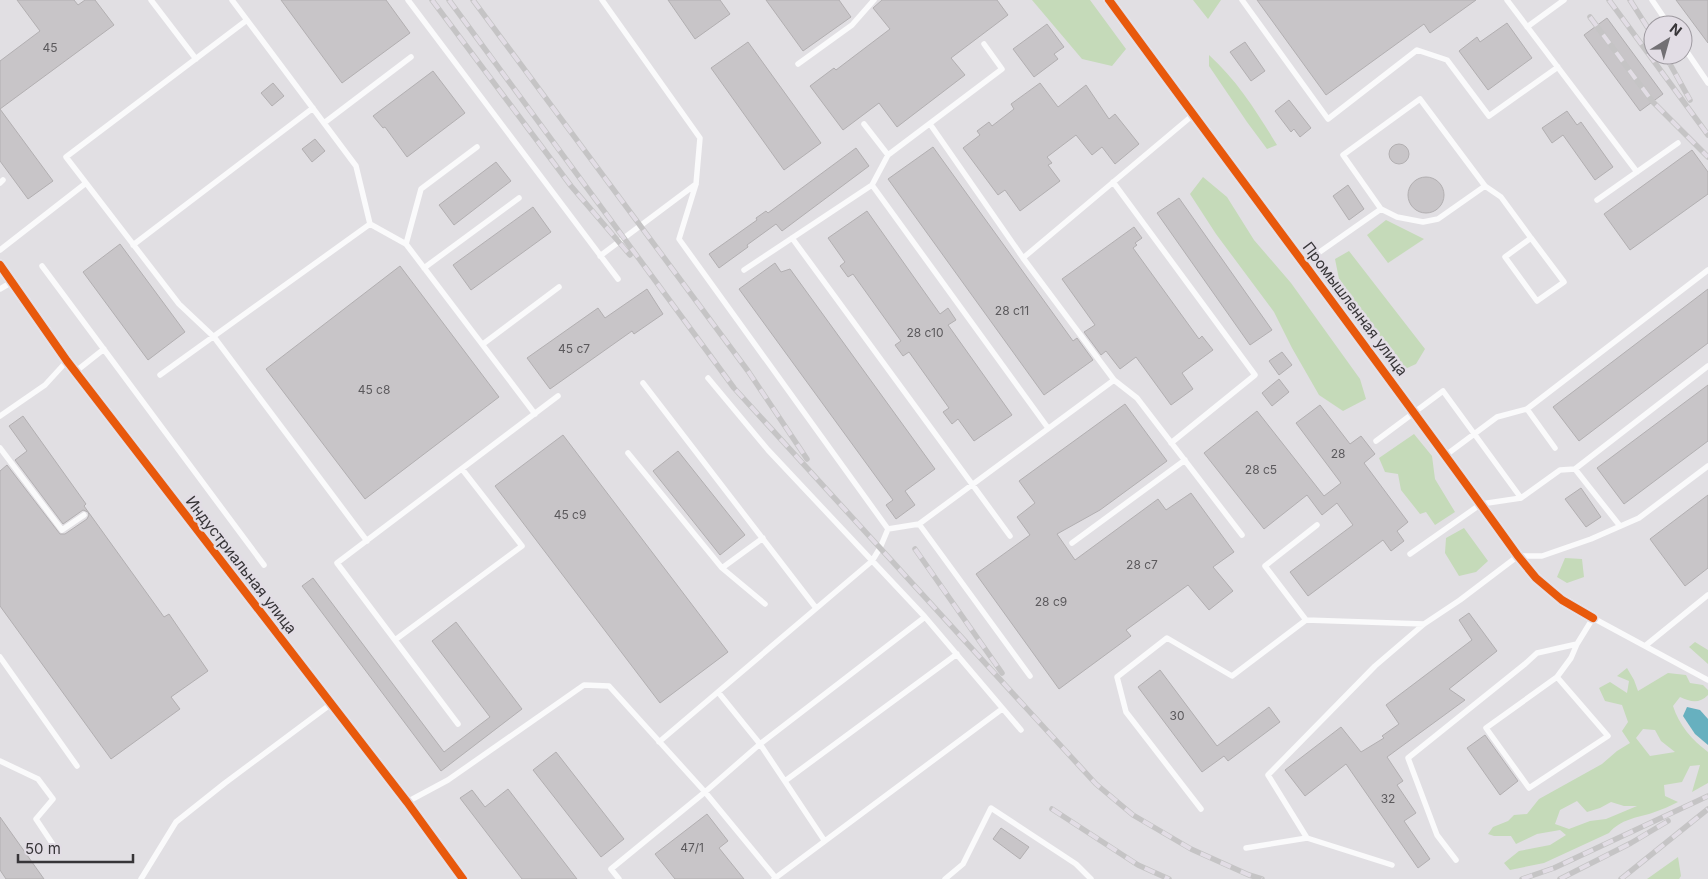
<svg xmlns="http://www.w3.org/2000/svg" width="1708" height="879" font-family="Inter,sans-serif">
	<rect width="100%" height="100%" fill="#e1dfe3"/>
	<path fill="#c5dab9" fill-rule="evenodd" d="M 1032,0 L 1090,0 L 1126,49 L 1112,66 L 1082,59 Z
		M 1193,0 L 1221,0 L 1208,19 Z
		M 1209,55 C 1237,80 1258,114 1277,145 L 1267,149 L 1247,122 L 1209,66 Z
		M 1203,177 L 1227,197 L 1254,240 L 1291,283 L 1360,379 L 1366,399 L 1343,411 L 1319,395 L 1292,348 L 1274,312 L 1216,234 L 1190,194 Z
		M 1386,220 L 1424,239 L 1388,263 L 1367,235 Z
		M 1349,251 L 1425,349 L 1416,364 L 1405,369 L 1340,284 L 1335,259 Z
		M 1414,434 L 1432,456 L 1435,479 L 1455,512 L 1435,525 L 1426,512 L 1420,514 L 1401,490 L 1398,474 L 1385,472 L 1379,458 Z
		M 1464,528 L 1488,561 L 1476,572 L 1459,576 L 1445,553 L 1446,538 Z
		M 1565,558 L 1582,559 L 1584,577 L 1567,583 L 1557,577 Z
		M 1695,642 L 1708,650 L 1708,664 L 1689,647 Z
		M 1627,668 L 1634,680 L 1638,691 L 1668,673 L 1686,675 L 1690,683 L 1703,685 L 1708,690 L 1708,695 C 1699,704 1691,702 1680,697 L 1673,706 C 1679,725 1692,740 1708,752 L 1708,783 L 1692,792 L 1700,765 L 1690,766 L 1682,782 L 1664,785 L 1665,796 L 1678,802 C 1670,806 1661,810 1652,813 C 1636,818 1621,819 1609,833 L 1544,863 L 1510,870 L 1504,863 L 1519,851 L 1550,845 L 1566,835 L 1560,830 L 1537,834 L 1516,844 L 1511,836 L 1494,836 L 1488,834 L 1493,827 L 1508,821 L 1514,815 L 1527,814 L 1539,799 L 1602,764 L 1617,751 L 1630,743 L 1622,731 L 1628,722 L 1622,705 L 1605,701 L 1599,688 L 1610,682 L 1627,693 L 1629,681 L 1617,676 ZM 1643,729 L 1655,730 L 1661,741 L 1675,752 L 1650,756 L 1636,738 ZM 1577,801 L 1587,812 L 1600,808 L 1611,802 L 1624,806 L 1637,806 L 1606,819 L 1590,821 L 1569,829 L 1555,824 L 1560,810 Z
		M 1678,857 L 1681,876 L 1679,879 L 1647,879 Z"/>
	<path fill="#67b0bf" d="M 1687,707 L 1700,710 L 1708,719 L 1708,745 L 1695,734 L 1683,716 Z"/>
	<path fill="#c8c5c8" stroke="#b2afb1" d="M 17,0 L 74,0 L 78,5 L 85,0 L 95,0 L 114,25 L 0,109 L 0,61 L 40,31 Z
		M 281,0 L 386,0 L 410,33 L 342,83 Z
		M 668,0 L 720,0 L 730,14 L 695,39 Z
		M 766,0 L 839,0 L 851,17 L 803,51 Z
		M 882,0 L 997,0 L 1008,15 L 951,58 L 965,75 L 897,127 L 879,103 L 843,130 L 810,86 L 834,68 L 836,70 L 890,29 L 873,8 Z
		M 1257,0 L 1476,0 L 1430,33 L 1424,24 L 1326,95 Z
		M 1676,0 L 1708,0 L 1708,43 Z
		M 1607,18 L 1663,94 L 1640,111 L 1584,35 Z
		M 1507,23 L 1532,58 L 1488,90 L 1459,51 L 1477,37 L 1480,42 Z
		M 1047,24 L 1064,47 L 1054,54 L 1058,59 L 1034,77 L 1013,49 Z
		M 748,42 L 821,143 L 784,170 L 711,68 Z
		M 1245,42 L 1265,71 L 1251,81 L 1230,52 Z
		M 433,71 L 465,113 L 407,157 L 385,127 L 383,128 L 373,116 Z
		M 273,83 L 284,96 L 272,106 L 261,93 Z
		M 1040,83 L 1058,107 L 1086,85 L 1109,119 L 1115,114 L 1139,144 L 1115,164 L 1102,147 L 1092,155 L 1076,135 L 1047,157 L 1052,163 L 1048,165 L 1060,181 L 1020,211 L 1005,190 L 998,195 L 963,148 L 980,135 L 977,131 L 989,122 L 992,126 L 1014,109 L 1011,104 Z
		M 1289,100 L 1311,128 L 1300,137 L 1294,129 L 1291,132 L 1275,111 Z
		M 0,109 L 53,181 L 28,199 L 0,161 Z
		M 1567,111 L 1577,125 L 1581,122 L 1613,167 L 1595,180 L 1563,135 L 1552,143 L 1542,128 Z
		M 315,139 L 325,151 L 312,162 L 302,149 Z
		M1389 154a10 10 0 1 1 20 0a10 10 0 1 1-20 0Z
		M 933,147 L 1073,341 L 1077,338 L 1093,360 L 1044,395 L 888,179 Z
		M 856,148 L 869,166 L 782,231 L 776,224 L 747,245 L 748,247 L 719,268 L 709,254 L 757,220 L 756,218 L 766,211 L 768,213 Z
		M 1692,150 L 1708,172 L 1708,194 L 1630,250 L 1604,214 Z
		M 496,162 L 511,181 L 454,225 L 439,205 Z
		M1408 195a18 18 0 1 1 36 0a18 18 0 1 1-36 0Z
		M 1348,185 L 1364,209 L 1349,220 L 1333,196 Z
		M 1179,198 L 1272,330 L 1250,345 L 1157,213 Z
		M 533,207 L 551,232 L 471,290 L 453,265 Z
		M 867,211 L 940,314 L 948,308 L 956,320 L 948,325 L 1012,415 L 974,441 L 958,419 L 952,424 L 943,412 L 949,408 L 909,352 L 903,356 L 895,345 L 901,341 L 853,274 L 848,277 L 840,266 L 845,262 L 828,238 Z
		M 1134,227 L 1142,238 L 1135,243 L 1137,245 L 1133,248 L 1199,339 L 1202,336 L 1213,350 L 1182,373 L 1193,389 L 1171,405 L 1136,357 L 1120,369 L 1106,351 L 1101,355 L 1084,332 L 1095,325 L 1062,279 Z
		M 120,244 L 185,332 L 148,360 L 83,272 Z
		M 775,263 L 781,272 L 790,269 L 935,469 L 905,491 L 915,505 L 896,519 L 886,505 L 893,500 L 739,289 Z
		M 400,266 L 499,397 L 365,499 L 266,369 Z
		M 647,289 L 663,314 L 634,334 L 632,331 L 550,389 L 527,358 L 598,308 L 605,318 Z
		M 1708,289 L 1708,343 L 1579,441 L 1553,407 Z
		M 1282,352 L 1292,365 L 1279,375 L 1269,361 Z
		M 1279,379 L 1289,392 L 1272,406 L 1262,393 Z
		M 1708,385 L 1708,441 L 1624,504 L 1597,468 Z
		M 1125,404 L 1167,461 L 1100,510 L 1057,534 L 1075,560 L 1158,499 L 1166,510 L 1191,493 L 1234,552 L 1213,567 L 1233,591 L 1209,610 L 1188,585 L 1126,630 L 1131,636 L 1059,689 L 976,574 L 1030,535 L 1017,517 L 1035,503 L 1019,481 Z
		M 1320,405 L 1350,444 L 1361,436 L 1375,454 L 1364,463 L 1408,522 L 1397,531 L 1404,541 L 1391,551 L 1383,540 L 1308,596 L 1290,572 L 1353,525 L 1337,503 L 1322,515 L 1307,495 L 1264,529 L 1204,453 L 1257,411 L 1324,496 L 1341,483 L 1296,423 Z
		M 23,416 L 86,504 L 84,506 L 164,617 L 169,614 L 208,671 L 171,697 L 180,709 L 111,759 L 0,606 L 0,471 L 7,465 L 60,534 L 65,534 L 87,519 L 89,515 L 88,512 L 83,510 L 63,524 L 15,460 L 27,451 L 9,426 Z
		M 563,435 L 728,652 L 660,703 L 495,486 Z
		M 678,451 L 745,535 L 720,555 L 653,471 Z
		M 1581,488 L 1601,517 L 1586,527 L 1565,499 Z
		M 1708,495 L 1708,568 L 1685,586 L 1650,539 Z
		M 313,578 L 444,752 L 490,717 L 432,641 L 456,622 L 522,709 L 441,771 L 302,586 Z
		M 1469,613 L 1497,651 L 1449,689 L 1465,700 L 1387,757 L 1403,781 L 1397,785 L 1416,813 L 1404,821 L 1430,859 L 1418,868 L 1346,764 L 1305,796 L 1285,770 L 1341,727 L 1361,752 L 1384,738 L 1382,736 L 1399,724 L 1386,705 L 1472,640 L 1459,620 Z
		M 1160,670 L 1217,746 L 1269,707 L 1280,722 L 1228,761 L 1224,756 L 1202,772 L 1138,687 Z
		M 1485,735 L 1518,781 L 1500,795 L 1467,748 Z
		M 556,752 L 624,839 L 601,857 L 533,770 Z
		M 508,789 L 577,879 L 522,879 L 460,798 L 472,790 L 485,807 Z
		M 707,814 L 728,841 L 719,848 L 744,879 L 675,879 L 655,854 Z
		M 0,817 L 44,879 L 6,879 L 0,870 Z
		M 1001,828 L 1029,847 L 1020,859 L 993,839 Z"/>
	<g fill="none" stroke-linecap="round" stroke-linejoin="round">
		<path stroke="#fafafb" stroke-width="5.5" d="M 151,0 L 196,59
			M 408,0 L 618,279
			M 602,0 L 700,138 L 696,184 L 679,239 L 888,529 L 919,524 L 1114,380
			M 1242,0 L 1328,119 L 1417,50 L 1447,60 L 1489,116 L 1558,67
			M 1507,0 L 1637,172
			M 1652,0 L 1669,25
			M 247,20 L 66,157 L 179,304 L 214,337 L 367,541
			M 1527,27 L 1564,0
			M 1683,46 L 1708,83
			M 798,64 L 852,25 L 874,0
			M 324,123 L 411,57
			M 864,124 L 888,155
			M 930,124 L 1023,258 L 1114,380 L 1137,398 L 1242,535
			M 1113,182 L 1255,375 L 1171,443
			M 0,183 L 3,180
			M 872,185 L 1048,428
			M 1485,186 L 1438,219 L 1423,222 L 1397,217 L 1381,209 L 1343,155 L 1420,99 L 1485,186 L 1501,197 L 1531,238 L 1505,257 L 1537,301 L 1564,282 L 1531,238
			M 1597,200 L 1678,143
			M 370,224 L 406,244 L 535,414
			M 792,238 L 1010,536
			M 406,244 L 421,189 L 477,147
			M 133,245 L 313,108
			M 0,250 L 86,183
			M 600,256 L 696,184
			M 1023,258 L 1193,115
			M 1304,263 L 1381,209
			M 42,266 L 264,565
			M 424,268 L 519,198
			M 744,270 L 872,185 L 888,155 L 1002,69 L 984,44
			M 0,289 L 12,282
			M 483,344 L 559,287
			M 75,372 L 104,349
			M 160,375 L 370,224 L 356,166 L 232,0
			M 708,378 L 768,450 L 925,617 L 1021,730
			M 643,383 L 816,608
			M 1527,409 L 1555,448
			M 0,416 L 45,385 L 67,361
			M 1376,441 L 1443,391 L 1521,498
			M 0,448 L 62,530 L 84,515
			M 628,453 L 722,568 L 765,604
			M 1446,455 L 1497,417 L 1527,409 L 1708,270
			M 1575,469 L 1620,526
			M 919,524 L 1030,676
			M 1072,543 L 1185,460
			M 1410,554 L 1481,504 L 1521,498 L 1560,470 L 1575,469 L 1708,366
			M 722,568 L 763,538
			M 1306,620 L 1265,566 L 1317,525
			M 395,640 L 522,546 L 462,469
			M 1645,646 L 1708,595
			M 0,657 L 77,766
			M 1557,677 L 1608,736 L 1529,788 L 1486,728 L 1557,677 L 1571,658 L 1577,644 L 1593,618 L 1708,680
			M 718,692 L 760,744 L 824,840
			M 458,724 L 337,563 L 558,396
			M 659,742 L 872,561 L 880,548 L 888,529
			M 0,761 L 38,779 L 53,799 L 36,819 L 56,849
			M 785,781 L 957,654
			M 407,802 L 448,780 L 584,685 L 609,686 L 705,792 L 775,877
			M 1201,809 L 1126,712 L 1117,677 L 1167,638 L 1232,676 L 1306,620 L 1424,624
			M 1307,838 L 1268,775 L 1375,666 L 1424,624 L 1460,600 L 1518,556 L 1542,556 L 1591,539 L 1639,518 L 1708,466
			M 1246,848 L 1307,838 L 1392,865
			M 1456,860 L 1437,835 L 1408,758 L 1525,664 L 1537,653 L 1577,644
			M 141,879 L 176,822 L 225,783 L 331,704
			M 619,879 L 611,869 L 705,792 L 760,744 L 925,617
			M 774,879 L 1002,709
			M 945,879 L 963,864 L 991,808 L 1076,864 L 1091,879"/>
		<path stroke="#fafafb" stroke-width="11" d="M 1109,0 C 1245,186 1384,369 1518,556 L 1536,578 L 1562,600 L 1593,618
			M 0,265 L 67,361 L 407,802 L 463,879"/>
		<defs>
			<path id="rail" d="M 432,0 L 571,186 L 630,255
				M 449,0 L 734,388 L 1028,710 L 1096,784 L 1133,815 L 1191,849 L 1249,875 L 1262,879
				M 473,0 L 748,371 L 807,459
				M 1609,0 L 1708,135
				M 1630,0 L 1653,36
				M 1590,17 L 1652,101 L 1708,157
				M 1665,55 L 1690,100
				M 915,549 L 1002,673
				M 1052,809 L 1138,865 L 1169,879
				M 1522,879 L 1554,868 L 1708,796
				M 1560,879 L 1631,843 L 1668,821
				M 1621,879 L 1708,809"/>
		</defs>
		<use href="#rail" stroke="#c5c4c5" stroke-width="5.5"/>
		<use href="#rail" stroke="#e2dde5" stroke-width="4" stroke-dasharray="11" stroke-linecap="butt"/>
		<defs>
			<path id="cycleway" d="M 1109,0 C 1245,186 1384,369 1518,556 L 1536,578 L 1562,600 L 1593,618
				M 0,265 L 67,361 L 407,802 L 463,879"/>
		</defs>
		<use href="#cycleway" stroke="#e2dde5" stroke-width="11"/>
		<use href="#cycleway" stroke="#e8590c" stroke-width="8"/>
	</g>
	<g text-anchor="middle" stroke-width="5" stroke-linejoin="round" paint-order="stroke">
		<g font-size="12" fill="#5b595c">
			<text x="50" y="52">45</text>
			<text x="1012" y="315">28 с11</text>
			<text x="925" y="337">28 с10</text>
			<text x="574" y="353">45 с7</text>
			<text x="374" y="394">45 с8</text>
			<text x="1338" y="458">28</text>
			<text x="1261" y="474">28 с5</text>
			<text x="570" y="519">45 с9</text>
			<text x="1142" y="569">28 с7</text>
			<text x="1051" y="606">28 с9</text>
			<text x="1177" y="720">30</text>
			<text x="1388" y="803">32</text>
			<text x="692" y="852">47/1</text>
		</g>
		<g font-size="15" fill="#373538" stroke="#e2dde5">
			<text transform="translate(1355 309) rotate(53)" y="5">Промышленная улица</text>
			<text transform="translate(241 565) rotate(52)" y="5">Индустриальная улица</text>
		</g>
	</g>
	<g transform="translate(1668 40) rotate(37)"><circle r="24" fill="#e2dde5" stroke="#9e9aa0"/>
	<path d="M0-4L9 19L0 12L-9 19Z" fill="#727074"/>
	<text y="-8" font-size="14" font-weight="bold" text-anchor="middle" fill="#373538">N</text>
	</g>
	<path d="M18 854v8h115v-8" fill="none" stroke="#373538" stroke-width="2.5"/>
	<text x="25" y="854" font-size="15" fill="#373538" stroke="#e2dde5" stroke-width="4" paint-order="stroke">50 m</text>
</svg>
